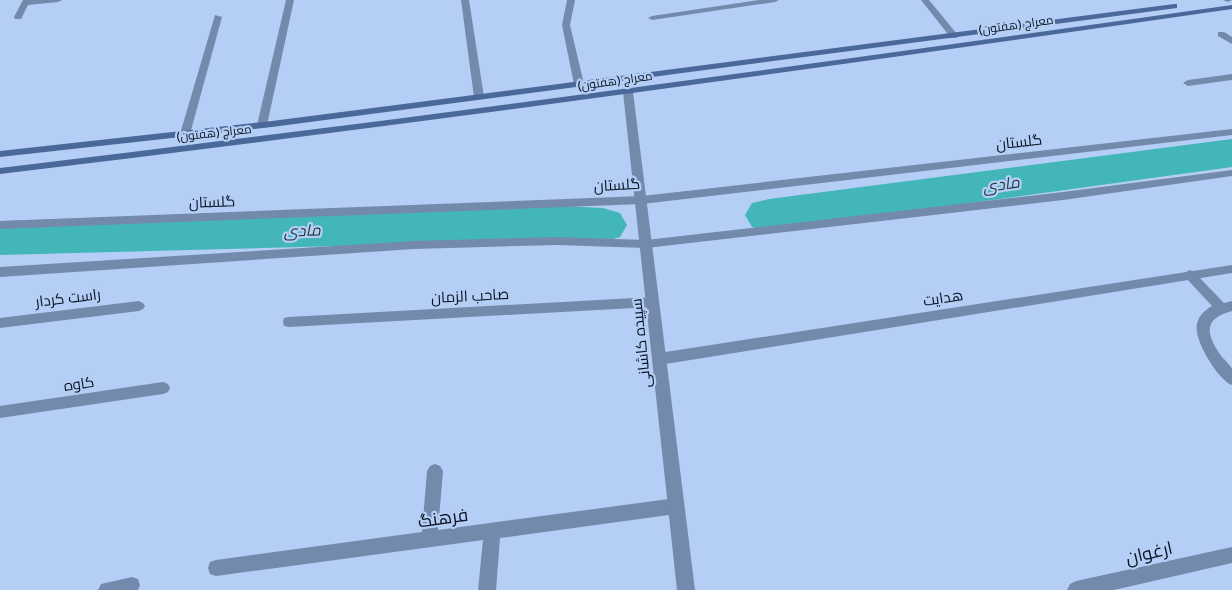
<svg xmlns="http://www.w3.org/2000/svg" width="1232" height="590" font-family="'Varela Round',Cairo,sans-serif">
	<rect width="100%" height="100%" fill="#b4cef6"/>
	<g fill="none" stroke-linecap="round" stroke-linejoin="round">
		<path fill="#43b6ba" fill-rule="evenodd" d="M 1232,139 L 1232,167 L 769,231 L 752,227 L 745,215 L 752,203 L 769,199 Z
			M 563,206 L 603,208 L 620,213 L 627,225 L 620,237 L 603,242 L 563,240 L 0,255 L 0,221 Z"/>
		<path fill="#748aac" fill-rule="evenodd" d="M 286,0 L 294,0 L 267,125 L 262,128 L 257,125 Z"/>
		<path fill="#748aac" fill-rule="evenodd" d="M 23,0 L 62,0 L 58,2 L 28,5 L 21,19 L 15,19 L 14,17 Z
			M 461,0 L 469,0 L 484,97 L 479,100 L 474,97 Z
			M 759,0 L 779,0 L 775,2 L 652,20 L 648,18 L 652,16 Z
			M 921,0 L 929,0 L 957,34 L 957,38 L 951,38 Z
			M 1223,0 L 1232,0 L 1228,2 Z
			M 215,15 L 222,17 L 190,134 L 185,137 L 181,136 L 180,134 Z
			M 1218,32 L 1224,32 L 1232,37 L 1232,44 L 1218,36 Z
			M 1232,74 L 1232,80 L 1188,86 L 1183,83 L 1188,80 Z
			M 1232,129 L 1232,135 L 642,204 L 0,229 L 0,221 L 642,196 Z
			M 1232,170 L 1232,176 L 1063,200 L 646,248 L 557,245 L 414,249 L 0,277 L 0,267 L 414,241 L 557,237 L 646,240 L 1063,192 Z
			M 1232,265 L 1232,273 L 659,365 L 654,363 L 652,359 L 654,355 L 659,353 Z
			M 652,297 L 656,299 L 658,302 L 656,305 L 652,307 L 289,327 L 284,326 L 283,322 L 284,318 L 289,317 Z
			M 139,301 L 143,303 L 145,306 L 143,309 L 139,311 L 0,328 L 0,318 Z
			M 163,382 L 168,384 L 170,388 L 168,392 L 163,394 L 0,418 L 0,406 Z
			M 435,464 L 440,466 L 443,471 L 438,530 L 676,498 L 682,501 L 684,506 L 682,511 L 676,514 L 500,538 L 496,590 L 478,590 L 483,540 L 216,576 L 210,574 L 208,568 L 210,562 L 216,560 L 422,532 L 427,471 L 430,466 Z
			M 1232,547 L 1232,563 L 1114,590 L 1067,590 L 1070,584 L 1076,581 Z
			M 132,577 L 138,579 L 140,585 L 138,590 L 98,590 L 101,584 Z"/>
		<path fill="#748aac" fill-rule="evenodd" d="M 567,0 L 575,0 L 570,25 L 584,84 L 579,87 L 574,84 L 562,25 Z
			M 628,89 L 633,92 L 695,590 L 677,590 L 623,92 Z
			M 1190,270 L 1194,272 L 1224,303 L 1232,301 L 1232,311 C 1202,319 1206,335 1222,357 C 1225,360 1230,365 1232,369 C 1232,373 1232,381 1232,385 C 1218,380 1193,339 1197,324 C 1199,315 1204,311 1212,306 L 1186,278 L 1184,275 L 1186,272 Z"/>
		<path fill="#4a699a" fill-rule="evenodd" d="M 1174,4 L 1177,4 L 1177,8 L 272,127 L 0,157 L 0,151 L 272,121 Z
			M 1232,5 L 1232,9 C 822,68 411,125 0,174 L 0,168 C 411,119 822,63 1232,5 Z"/>
	</g>
	<g text-anchor="middle" stroke-width="4.5" stroke-linejoin="round" paint-order="stroke">
		<g font-size="12" fill="#0a1220" stroke="#b4cef6">
			<text transform="translate(1016 25) rotate(-8)" y="4">معراج (هفتون)</text>
			<text transform="translate(615 81) rotate(-8)" y="4">معراج (هفتون)</text>
			<text transform="translate(214 133) rotate(-6)" y="4">معراج (هفتون)</text>
		</g>
		<g font-size="15" fill="#0a1220" stroke="#b4cef6">
			<text transform="translate(1019 142) rotate(-6)" y="5">گلستان</text>
			<text transform="translate(617 185) rotate(-3)" y="5">گلستان</text>
			<text transform="translate(212 202) rotate(-2)" y="5">گلستان</text>
			<text transform="translate(470 296) rotate(-3)" y="5">صاحب الزمان</text>
			<text transform="translate(68 298) rotate(-7)" y="5">راست کردار</text>
			<text transform="translate(943 298) rotate(-9)" y="5">هدایت</text>
			<text transform="translate(641 343) rotate(-96)" y="5">سپیده کاشانی</text>
			<text transform="translate(79 384) rotate(-8)" y="5">کاوه</text>
		</g>
		<g font-size="16" font-style="italic" fill="#223c3d" stroke="#b4cef6">
			<text transform="translate(1001 184) rotate(-8)" y="6">مادی</text>
			<text transform="translate(302 230) rotate(-2)" y="6">مادی</text>
		</g>
		<g font-size="18" fill="#0a1220" stroke="#b4cef6">
			<text transform="translate(443 518) rotate(-8)" y="6">فرهنگ</text>
			<text transform="translate(1149 553) rotate(-13)" y="6">ارغوان</text>
		</g>
	</g>
</svg>
